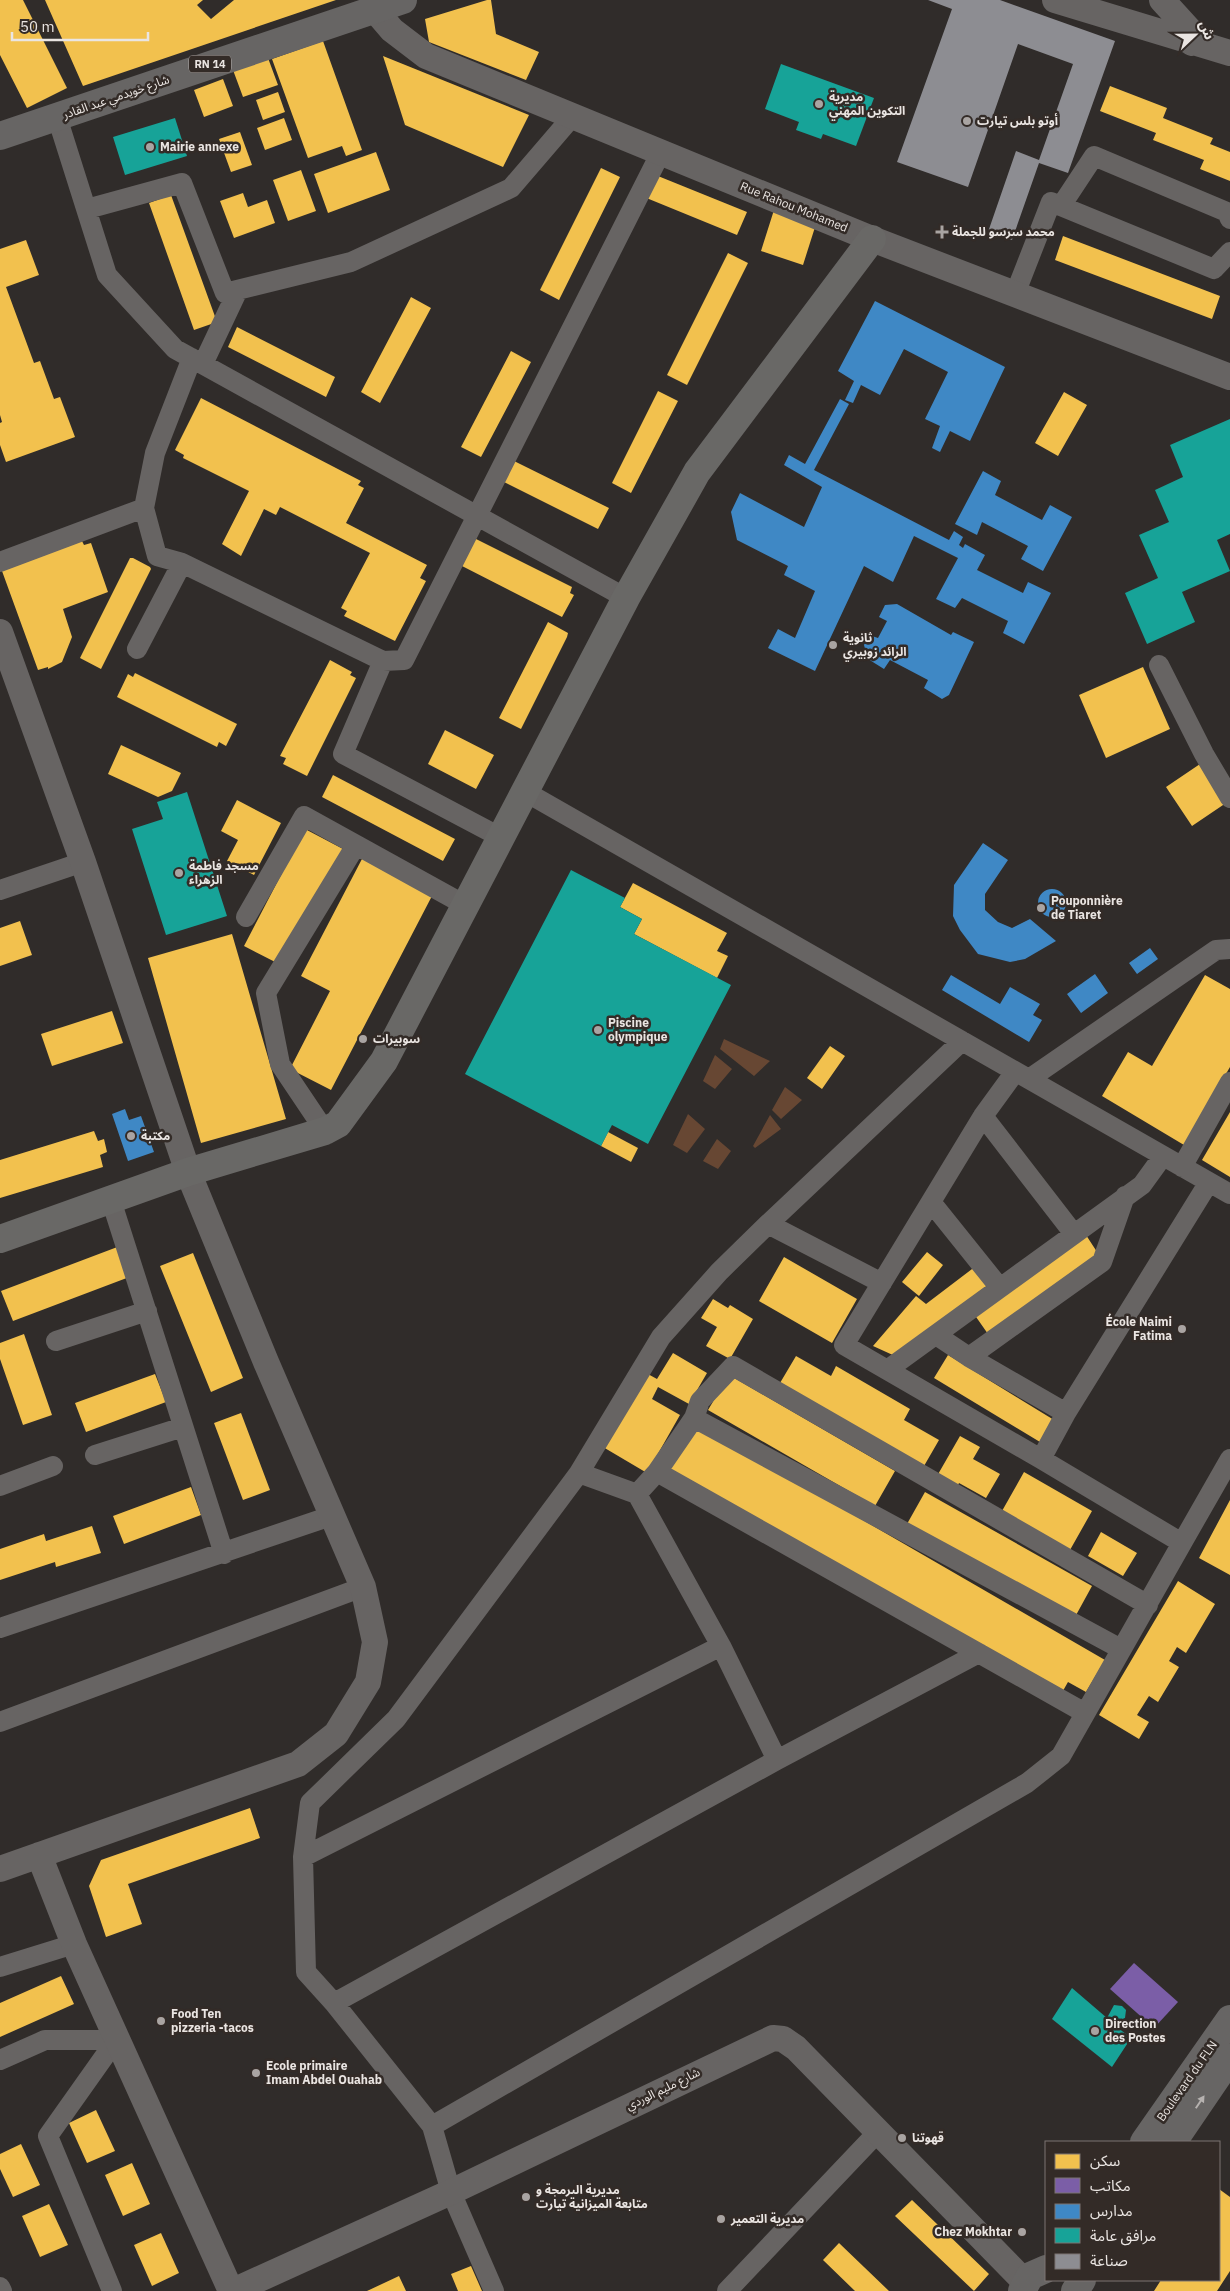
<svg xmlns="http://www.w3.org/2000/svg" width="1230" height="2291" font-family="'IBM Plex Sans','Noto Sans Arabic',sans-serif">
	<rect width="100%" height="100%" fill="#302c2a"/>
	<path fill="#674733" d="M 724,1039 L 770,1061 L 754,1076 L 720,1049 Z
		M 715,1055 L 732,1069 L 715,1089 L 703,1081 Z
		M 785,1087 L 802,1100 L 781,1119 L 772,1110 Z
		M 688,1114 L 705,1129 L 687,1153 L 673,1145 Z
		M 770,1115 L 781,1129 L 755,1148 L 753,1146 Z
		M 717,1139 L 731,1151 L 718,1169 L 703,1161 Z"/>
	<path fill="#f2c14e" d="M 0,0 L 23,0 L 67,88 L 27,108 L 0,55 Z
		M 45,0 L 203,0 L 197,5 L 211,19 L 234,0 L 336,0 L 83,86 Z
		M 487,0 L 491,0 L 496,34 L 539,52 L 526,80 L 429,42 L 425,19 Z
		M 323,41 L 362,150 L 346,156 L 342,146 L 308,158 L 272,59 Z
		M 383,56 L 529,115 L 503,167 L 405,125 Z
		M 268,58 L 278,85 L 243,97 L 233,70 Z
		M 223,79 L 233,106 L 204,117 L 194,90 Z
		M 1110,86 L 1167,108 L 1163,118 L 1213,138 L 1210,144 L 1230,152 L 1230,181 L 1200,169 L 1204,160 L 1153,140 L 1156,133 L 1100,111 Z
		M 278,92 L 285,112 L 263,120 L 256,100 Z
		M 284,118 L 292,140 L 265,150 L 257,128 Z
		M 240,132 L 252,165 L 231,172 L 219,139 Z
		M 376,152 L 390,190 L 328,213 L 314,174 Z
		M 601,168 L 620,177 L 559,300 L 540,290 Z
		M 301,170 L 316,211 L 288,221 L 273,180 Z
		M 653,174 L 747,212 L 737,235 L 644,197 Z
		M 243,193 L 248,207 L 267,200 L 275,223 L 234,238 L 220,201 Z
		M 171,195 L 217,322 L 194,330 L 149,203 Z
		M 774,210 L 816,224 L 803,265 L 761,251 Z
		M 1063,236 L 1220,296 L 1212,319 L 1055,260 Z
		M 26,240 L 39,275 L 6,287 L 34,363 L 40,361 L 54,399 L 60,397 L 75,437 L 6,462 L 0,445 L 0,423 L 2,422 L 0,415 L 0,249 Z
		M 728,253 L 748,263 L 687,385 L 667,375 Z
		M 411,297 L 431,308 L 380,403 L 361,392 Z
		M 237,327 L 335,377 L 326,397 L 228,347 Z
		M 511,351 L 531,362 L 481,457 L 461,447 Z
		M 658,391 L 678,401 L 631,493 L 612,483 Z
		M 1064,392 L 1087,405 L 1058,456 L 1035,443 Z
		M 201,398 L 361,481 L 358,485 L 364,488 L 346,523 L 427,565 L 420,578 L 426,581 L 395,641 L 344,616 L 347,611 L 341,608 L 370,553 L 280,507 L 276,515 L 264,509 L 241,556 L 222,544 L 249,491 L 183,458 L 184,455 L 175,450 Z
		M 512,460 L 609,508 L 598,529 L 502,481 Z
		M 474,538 L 572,587 L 570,593 L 574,595 L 562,617 L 462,566 Z
		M 82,541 L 84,545 L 91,543 L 108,592 L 63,609 L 72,637 L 62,662 L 48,669 L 48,667 L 38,670 L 2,571 Z
		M 130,558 L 133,558 L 150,567 L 151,569 L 101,669 L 80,658 Z
		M 548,622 L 568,633 L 567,637 L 521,729 L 499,718 Z
		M 330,660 L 352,672 L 350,675 L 356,678 L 307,776 L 283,764 L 286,758 L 280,756 Z
		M 1143,667 L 1170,729 L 1106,758 L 1079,695 Z
		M 135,673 L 237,724 L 226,746 L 219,742 L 217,747 L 117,697 L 128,674 L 133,677 Z
		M 445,730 L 494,755 L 476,789 L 428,764 Z
		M 121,745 L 181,773 L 172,791 L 158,797 L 108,774 Z
		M 1200,764 L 1226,803 L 1192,826 L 1166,787 Z
		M 333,775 L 455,839 L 443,861 L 322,797 Z
		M 237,800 L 281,823 L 254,875 L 227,861 L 238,840 L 221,831 Z
		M 305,829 L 343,849 L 283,966 L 244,946 Z
		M 363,857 L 433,894 L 331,1090 L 290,1069 L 330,991 L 301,976 Z
		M 633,883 L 727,933 L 717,951 L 728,956 L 717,978 L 634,934 L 642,919 L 620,907 Z
		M 20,921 L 32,955 L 0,966 L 0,928 Z
		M 232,934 L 286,1119 L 201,1143 L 148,958 Z
		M 1205,975 L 1230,989 L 1230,1067 L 1184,1145 L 1102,1096 L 1128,1052 L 1152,1066 Z
		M 112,1011 L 123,1043 L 52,1066 L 41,1034 Z
		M 830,1046 L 845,1056 L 822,1089 L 807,1078 Z
		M 1230,1112 L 1230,1177 L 1202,1160 Z
		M 94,1131 L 98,1141 L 104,1139 L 107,1152 L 100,1155 L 103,1167 L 0,1198 L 0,1160 Z
		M 608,1132 L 638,1148 L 631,1162 L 601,1146 Z
		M 1086,1235 L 1099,1255 L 988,1334 L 974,1314 Z
		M 120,1246 L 132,1276 L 13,1321 L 1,1291 Z
		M 927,1252 L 943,1265 L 919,1296 L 902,1282 Z
		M 193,1253 L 243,1378 L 211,1392 L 160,1266 Z
		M 784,1257 L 857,1299 L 832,1343 L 759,1301 Z
		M 976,1266 L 989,1284 L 895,1356 L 873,1346 L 916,1296 L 926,1304 Z
		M 713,1299 L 728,1308 L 730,1305 L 753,1319 L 730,1359 L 706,1346 L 717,1327 L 701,1318 Z
		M 24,1334 L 52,1415 L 23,1425 L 0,1359 L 0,1343 Z
		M 673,1353 L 707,1373 L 689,1404 L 658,1387 L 652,1399 L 680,1415 L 647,1473 L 603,1447 L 646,1373 L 657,1379 Z
		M 948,1355 L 1054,1420 L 1040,1442 L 934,1378 Z
		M 796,1356 L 831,1376 L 836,1366 L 910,1409 L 904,1420 L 939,1440 L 924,1466 L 780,1383 Z
		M 155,1374 L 166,1402 L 86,1432 L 75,1403 Z
		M 729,1375 L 895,1471 L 875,1506 L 708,1410 Z
		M 241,1413 L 270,1490 L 243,1500 L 214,1423 Z
		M 695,1423 L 1105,1660 L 1086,1692 L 1068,1682 L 1060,1696 L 668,1469 Z
		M 960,1436 L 980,1447 L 973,1459 L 1000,1474 L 986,1498 L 959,1483 L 957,1487 L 937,1476 Z
		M 1024,1472 L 1092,1511 L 1070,1550 L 1002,1511 Z
		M 191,1487 L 201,1515 L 124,1544 L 113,1516 Z
		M 925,1492 L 1092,1586 L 1075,1617 L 907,1524 Z
		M 1230,1500 L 1230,1575 L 1199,1558 Z
		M 92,1526 L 101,1553 L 56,1567 L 55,1562 L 0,1580 L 0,1549 L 44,1534 L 46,1541 Z
		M 1101,1532 L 1137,1553 L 1123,1576 L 1088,1556 Z
		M 1178,1581 L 1215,1604 L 1186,1653 L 1177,1647 L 1169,1661 L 1179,1667 L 1158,1702 L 1149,1696 L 1137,1715 L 1149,1722 L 1139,1739 L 1099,1715 Z
		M 250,1808 L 260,1838 L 128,1884 L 142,1924 L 106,1937 L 89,1886 L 101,1860 Z
		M 61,1976 L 74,2004 L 0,2037 L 0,2003 Z
		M 96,2110 L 115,2151 L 87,2163 L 69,2123 Z
		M 21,2144 L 40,2185 L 13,2197 L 0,2169 L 0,2154 Z
		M 132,2163 L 150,2204 L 123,2216 L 105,2175 Z
		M 1219,2189 L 1230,2197 L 1230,2271 L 1217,2291 L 1154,2291 L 1161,2280 L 1219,2280 Z
		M 912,2200 L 989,2274 L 974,2291 L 895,2216 Z
		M 49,2204 L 68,2245 L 40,2257 L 22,2216 Z
		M 161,2233 L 179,2273 L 152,2286 L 134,2245 Z
		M 839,2243 L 889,2291 L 855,2291 L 823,2260 Z
		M 471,2266 L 482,2291 L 458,2291 L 451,2274 Z
		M 399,2276 L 406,2291 L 367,2291 Z"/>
	<path fill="#7b5ea7" d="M 1134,1963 L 1178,2002 L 1154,2028 L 1110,1989 Z"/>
	<path fill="#3f88c5" d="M 875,301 L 1005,367 L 970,441 L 950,431 L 940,452 L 932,448 L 940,426 L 925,419 L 948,372 L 904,349 L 880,395 L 861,385 L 853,403 L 845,400 L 854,381 L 838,371 Z
		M 840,399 L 849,404 L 814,470 L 949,540 L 954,531 L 963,537 L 959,545 L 963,548 L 965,544 L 985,555 L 977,570 L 1023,593 L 1028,582 L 1051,593 L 1024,644 L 1003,633 L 1008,621 L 962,598 L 955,608 L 936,599 L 958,558 L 914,536 L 893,582 L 864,566 L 815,671 L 768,648 L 778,629 L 795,638 L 815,591 L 784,575 L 788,566 L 737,540 L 731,512 L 740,493 L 804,527 L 822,487 L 784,465 L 789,455 L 805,464 Z
		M 983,471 L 1001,481 L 995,495 L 1042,520 L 1050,505 L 1072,517 L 1043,571 L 1021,559 L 1028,546 L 982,522 L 977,535 L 955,524 Z
		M 897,604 L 951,635 L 953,632 L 974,642 L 949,695 L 942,699 L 924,688 L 928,680 L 890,660 L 884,669 L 868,659 L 864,645 L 869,635 L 878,638 L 887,621 L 879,617 L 885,605 Z
		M 983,843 L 1008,860 L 985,894 L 985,910 L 998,922 L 1012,928 L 1030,919 L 1056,941 L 1025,959 L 1010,962 L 978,954 L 960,930 L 953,916 L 954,885 Z
		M1038 903a14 14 0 1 1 28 0a14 14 0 1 1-28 0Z
		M 1150,948 L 1158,959 L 1137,974 L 1129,963 Z
		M 1095,974 L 1108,993 L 1081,1013 L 1067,994 Z
		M 951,975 L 1000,1004 L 1010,987 L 1040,1004 L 1033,1015 L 1042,1020 L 1029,1042 L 942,990 Z
		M 125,1109 L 129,1120 L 141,1116 L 154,1152 L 128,1161 L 112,1114 Z"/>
	<path fill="#17a398" d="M 781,64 L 874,98 L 856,146 L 823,134 L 821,139 L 796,130 L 799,122 L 765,109 Z
		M 175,118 L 187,156 L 125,175 L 113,137 Z
		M 1230,419 L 1230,534 L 1217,540 L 1230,571 L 1182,592 L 1195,622 L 1147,644 L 1125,593 L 1158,578 L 1139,535 L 1169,522 L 1155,490 L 1183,477 L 1170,445 Z
		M 187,792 L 227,916 L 166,935 L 132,829 L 163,819 L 157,802 Z
		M 571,870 L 625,898 L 620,907 L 642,919 L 634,934 L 731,985 L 648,1144 L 612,1125 L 601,1146 L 465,1074 Z
		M 1072,1988 L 1107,2018 L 1114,2005 L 1122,2006 L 1126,2010 L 1125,2018 L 1113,2024 L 1131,2038 L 1112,2067 L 1052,2019 Z"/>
	<path fill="#8d8d92" d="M 928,0 L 1000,0 L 1115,41 L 1068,173 L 1039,163 L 1012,240 L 988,232 L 1016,151 L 1039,160 L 1073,64 L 1018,44 L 968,187 L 897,162 L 952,9 Z"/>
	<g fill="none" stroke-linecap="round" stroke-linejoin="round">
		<path stroke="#676463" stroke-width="20" d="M 57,117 L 107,275 L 175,349 L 626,598
			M 1061,206 L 1094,156 L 1227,212 L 1230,219
			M 87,209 L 182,183 L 225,293 L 351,262 L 511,188 L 572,117
			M 1015,294 L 1051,202 L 1214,269 L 1230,252
			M 203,364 L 238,290
			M 0,562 L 144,508
			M 182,563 L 157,556 L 144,508 L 155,453 L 192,358
			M 137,649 L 182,563 L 383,661 L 343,754 L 500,837
			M 383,661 L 404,660 L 661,152
			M 1159,665 L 1204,754 L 1230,798
			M 524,791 L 1230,1194
			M 0,890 L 83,862
			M 246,917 L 304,816 L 465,905
			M 1029,1079 L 1216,950 L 1230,949
			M 983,1116 L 1074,1234
			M 325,1131 L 280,1064 L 266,993 L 356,845
			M 1182,1167 L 1230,1082
			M 111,1200 L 224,1554
			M 931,1202 L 1000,1288
			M 768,1224 L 882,1283
			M 936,1335 L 969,1357 L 1066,1413 L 1041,1459
			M 56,1341 L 147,1311
			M 969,1357 L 1102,1262 L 1125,1196
			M 887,1370 L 1142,1185 L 1163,1156
			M 1066,1413 L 1209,1182
			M 694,1418 L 1121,1649
			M 95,1455 L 183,1427
			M 657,1472 L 694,1418 L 700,1401 L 733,1366 L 1148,1605
			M 579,1473 L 637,1494 L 657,1472 L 1085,1713
			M 0,1486 L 53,1466
			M 637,1494 L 721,1646 L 777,1760
			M 1182,1543 L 1230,1459
			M 0,1628 L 331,1516
			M 0,1722 L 363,1587
			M 303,1857 L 721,1646
			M 0,1967 L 74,1944
			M 334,2003 L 777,1760 L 979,1653
			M 0,2060 L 45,2040 L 116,2040
			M 432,2126 L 1027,1783 L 1061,1756 L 1182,1543 L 1041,1459 L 844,1345 L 983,1116 L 1015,1072
			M 0,2287 L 2,2291
			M 112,2291 L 48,2136 L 116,2040
			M 494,2291 L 451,2192 L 432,2126 L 334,2003 L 306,1972 L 303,1857 L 310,1803 L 396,1719 L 579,1473 L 661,1337 L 719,1272 L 768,1224 L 962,1041
			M 727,2291 L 878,2132"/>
		<path stroke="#676463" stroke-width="26" d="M 1055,0 L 1230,53
			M 1162,0 L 1193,34 L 1192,43
			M 374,9 L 392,30 L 426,56 L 872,239 L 1230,377
			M 0,632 L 83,862 L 188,1172 L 266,1362 L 363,1587 L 375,1642 L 368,1682 L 336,1734 L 298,1764 L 0,1869
			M 39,1855 L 74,1944 L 231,2291
			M 233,2291 L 451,2192 L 773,2038 L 783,2039 L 796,2048 L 1025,2282"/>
		<path stroke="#696866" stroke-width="28" d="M 0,1239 L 188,1172 L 325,1131 L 338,1124 L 384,1061 L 626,598 L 697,472 L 872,239"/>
		<path stroke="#676564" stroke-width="28" d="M 0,136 L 403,0
			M 1144,2142 L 1230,2019
			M 1173,2142 L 1230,2058
			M 1022,2291 L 1030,2276 L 1046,2269
			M 1075,2291 L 1082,2280"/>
	</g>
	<defs><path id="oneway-solid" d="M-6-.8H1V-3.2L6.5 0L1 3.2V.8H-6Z" transform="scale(1.25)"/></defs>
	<use fill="#b6b2b0" href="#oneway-solid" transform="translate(1200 2102) rotate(-56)"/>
	<g fill="#a9a4a2" stroke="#332b27" stroke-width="2">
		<circle cx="819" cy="104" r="5"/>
		<circle cx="967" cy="121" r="5"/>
		<circle cx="150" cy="147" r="5"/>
		<path d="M939.5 224.5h5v5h5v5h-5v5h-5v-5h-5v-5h5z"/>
		<circle cx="833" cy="645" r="5"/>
		<circle cx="179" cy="873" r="5"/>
		<circle cx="1041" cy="908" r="5"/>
		<circle cx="598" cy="1030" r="5"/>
		<circle cx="363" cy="1039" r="5"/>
		<circle cx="131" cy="1136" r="5"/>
		<circle cx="1182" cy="1329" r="5"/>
		<circle cx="161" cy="2021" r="5"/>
		<circle cx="1095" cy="2031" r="5"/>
		<circle cx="256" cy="2073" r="5"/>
		<circle cx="902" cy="2138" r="5"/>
		<circle cx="526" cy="2197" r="5"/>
		<circle cx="721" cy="2219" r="5"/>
		<circle cx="1022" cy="2232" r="5"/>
	</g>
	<g text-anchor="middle" stroke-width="5" stroke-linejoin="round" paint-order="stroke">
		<rect fill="#332b27" stroke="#b3adaa" stroke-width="1" x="189" y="55.5" width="42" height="17" rx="4"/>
		<g font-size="11" font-weight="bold" fill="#eae5e2">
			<text x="210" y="68">RN 14</text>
		</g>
		<g font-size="12" fill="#eae5e2" stroke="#332b27">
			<text transform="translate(116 97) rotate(-19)" y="4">شارع خويدمي عبد القادر</text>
			<text transform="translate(794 207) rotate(22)" y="4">Rue Rahou Mohamed</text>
			<text transform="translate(1187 2081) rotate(-55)" y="4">Boulevard du FLN</text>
			<text transform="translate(663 2089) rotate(-26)" y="4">شارع مليم الوردي</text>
		</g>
		<g font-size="12" font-weight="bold" fill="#eae5e2" stroke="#332b27" text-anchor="start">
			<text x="829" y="101">مديرية<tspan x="829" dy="14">التكوين المهني</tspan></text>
			<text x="977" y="125">أوتو بلس تيارت</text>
			<text x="160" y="151">Mairie annexe</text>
			<text x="952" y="236">محمد سرسو للجملة</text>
			<text x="843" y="642">ثانوية<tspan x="843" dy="14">الرائد زوبيري</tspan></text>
			<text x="189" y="870">مسجد فاطمة<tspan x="189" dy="14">الزهراء</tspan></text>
			<text x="1051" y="905">Pouponnière<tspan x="1051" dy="14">de Tiaret</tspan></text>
			<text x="608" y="1027">Piscine<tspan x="608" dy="14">olympique</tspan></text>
			<text x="373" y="1043">سوبيرات</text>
			<text x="141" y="1140">مكتبة</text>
			<text x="1172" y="1326" text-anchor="end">École Naimi<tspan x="1172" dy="14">Fatima</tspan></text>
			<text x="171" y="2018">Food Ten<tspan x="171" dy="14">pizzeria -tacos</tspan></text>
			<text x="1105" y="2028">Direction<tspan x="1105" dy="14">des Postes</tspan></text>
			<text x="266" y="2070">Ecole primaire<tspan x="266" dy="14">Imam Abdel Ouahab</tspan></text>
			<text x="912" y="2142">قهوتنا</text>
			<text x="536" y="2194">مديرية البرمجة و<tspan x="536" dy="14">متابعة الميزانية تيارت</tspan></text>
			<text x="731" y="2223">مديرية التعمير</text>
			<text x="1012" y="2236" text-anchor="end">Chez Mokhtar</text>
		</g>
	</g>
	<rect x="1045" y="2141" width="175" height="140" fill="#332b27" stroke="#7c7572"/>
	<rect x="1055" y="2154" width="25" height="15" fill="#f2c14e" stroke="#7c7572"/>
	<text x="1090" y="2166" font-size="15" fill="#eae5e2">سكن</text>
	<rect x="1055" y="2178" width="25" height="15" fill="#7b5ea7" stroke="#7c7572"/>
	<text x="1090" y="2191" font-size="15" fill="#eae5e2">مكاتب</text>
	<rect x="1055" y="2204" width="25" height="15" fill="#3f88c5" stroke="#7c7572"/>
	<text x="1090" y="2216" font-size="15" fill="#eae5e2">مدارس</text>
	<rect x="1055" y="2228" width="25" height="15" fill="#17a398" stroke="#7c7572"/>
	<text x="1090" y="2241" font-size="15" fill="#eae5e2">مرافق عامة</text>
	<rect x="1055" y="2254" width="25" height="15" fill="#8d8d92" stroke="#7c7572"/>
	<text x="1090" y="2266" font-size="15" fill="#eae5e2">صناعة</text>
	<g transform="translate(1195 35) rotate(68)" stroke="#332b27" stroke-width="4" paint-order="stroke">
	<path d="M0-4L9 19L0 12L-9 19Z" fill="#eae5e2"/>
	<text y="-8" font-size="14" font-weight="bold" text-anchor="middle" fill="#eae5e2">ش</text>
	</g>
	<path d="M12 32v8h136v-8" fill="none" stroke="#eae5e2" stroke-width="2.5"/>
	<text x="20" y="32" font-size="15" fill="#eae5e2" stroke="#332b27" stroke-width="4" paint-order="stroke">50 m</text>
</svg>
